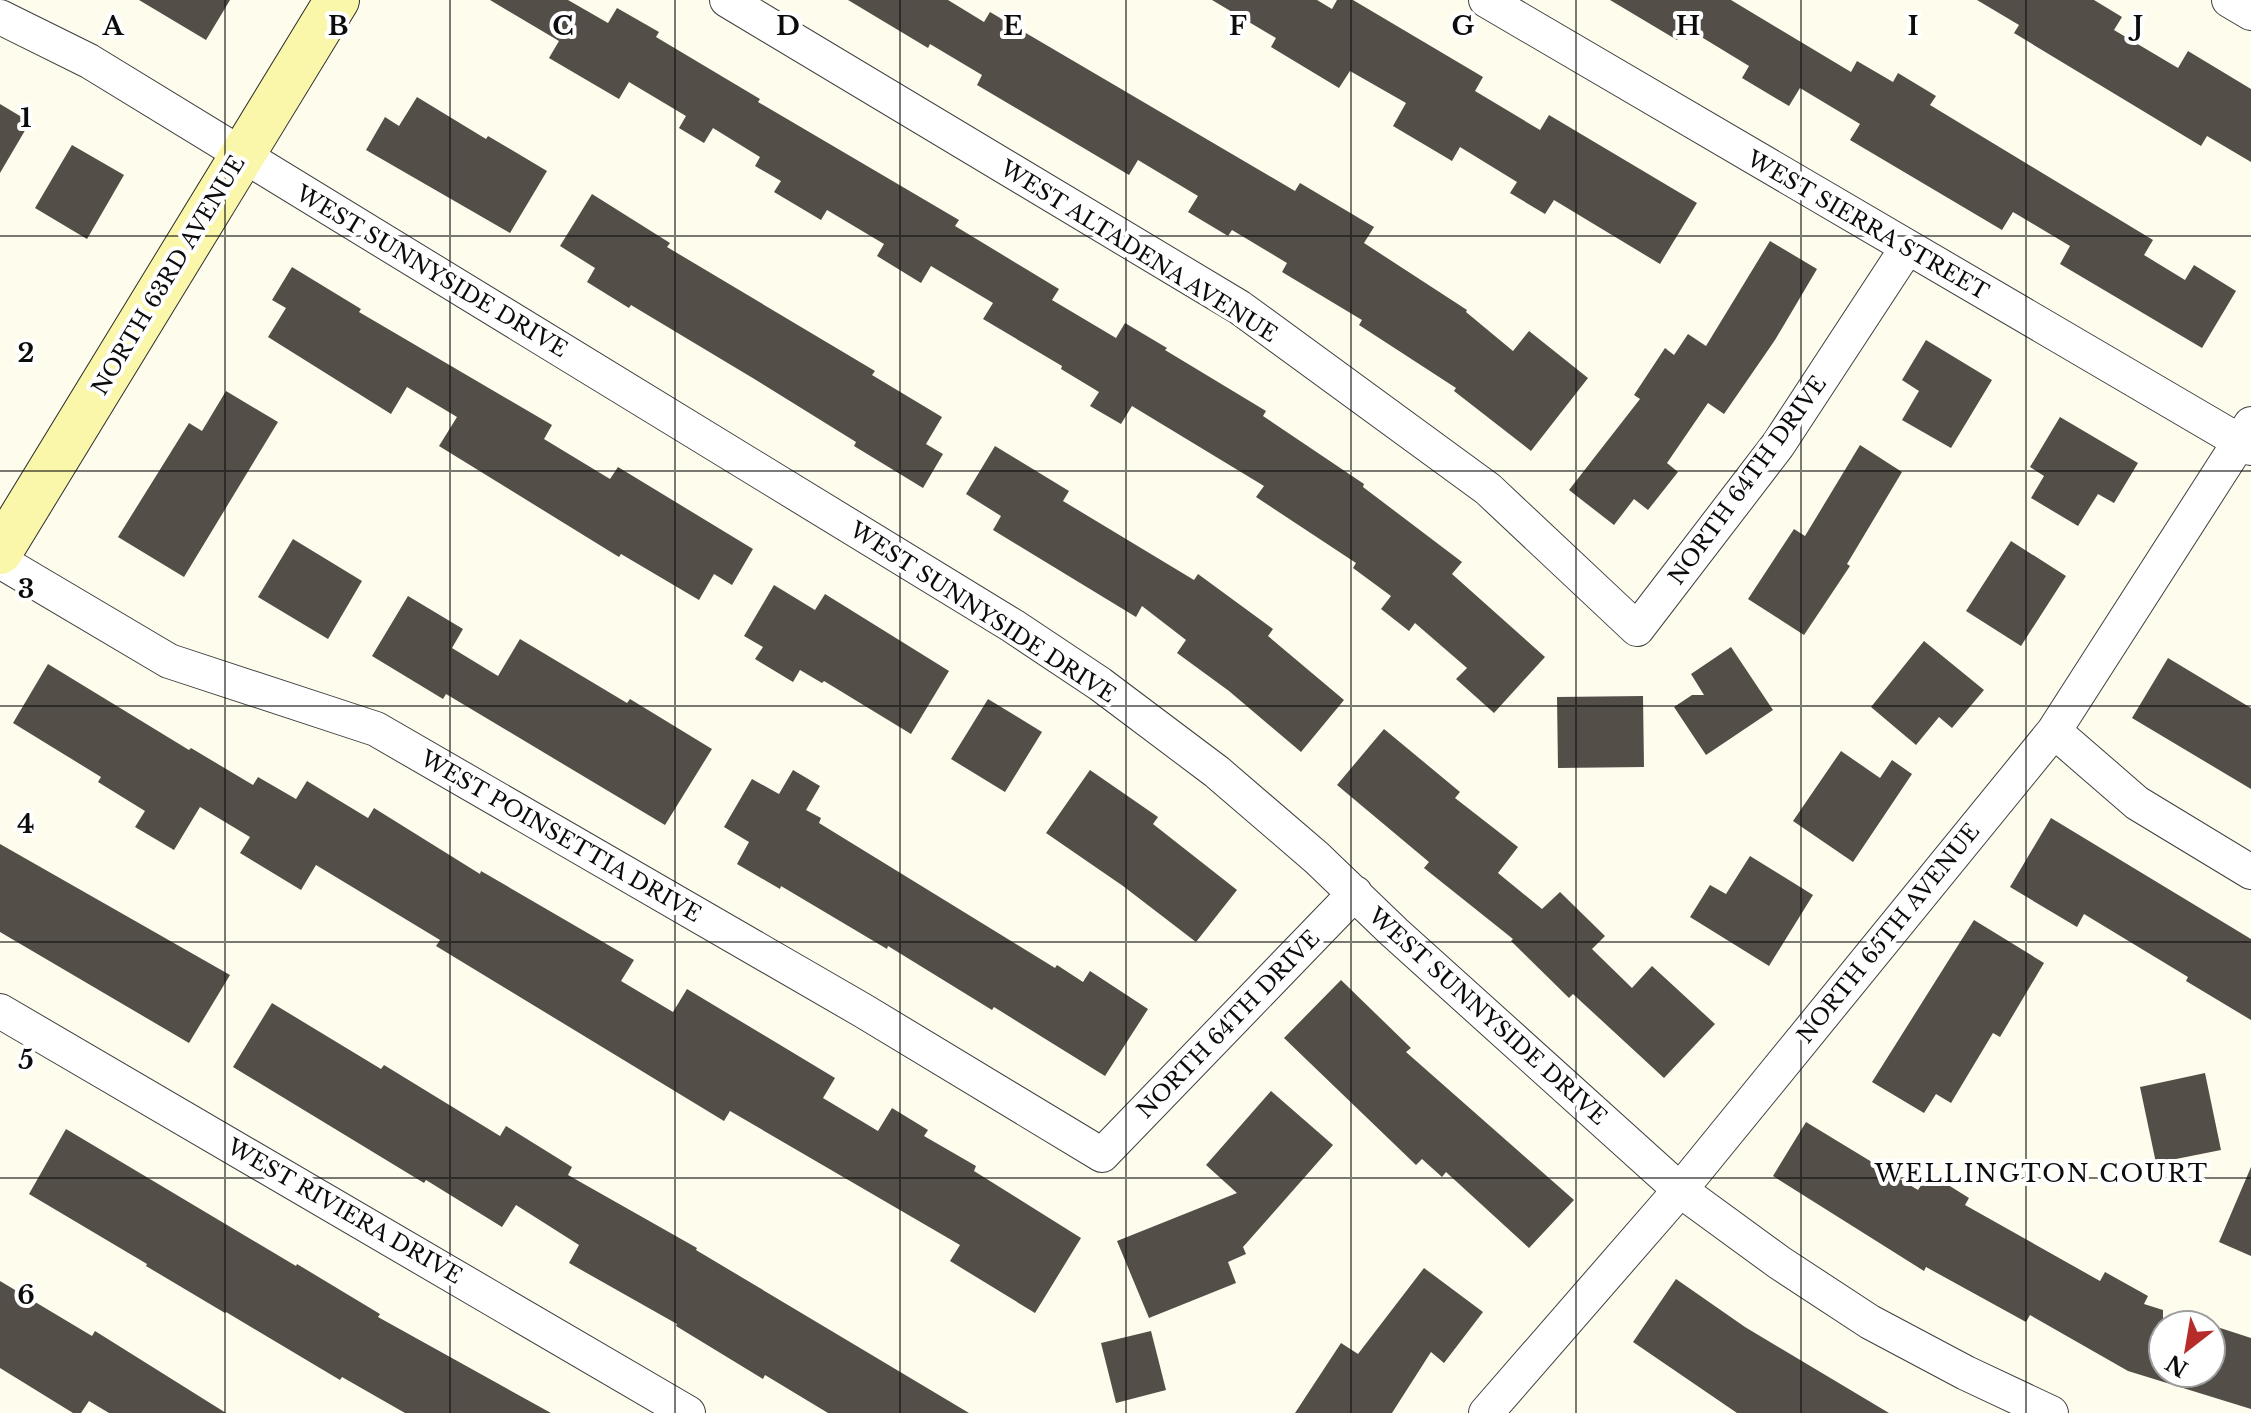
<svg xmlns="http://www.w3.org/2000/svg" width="2251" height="1413" font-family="'Libre Baskerville',serif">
	<rect width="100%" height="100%" fill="#fefcec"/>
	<path fill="#544e49" d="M 139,0 L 230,0 L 206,40 Z
		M 490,0 L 568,0 L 608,23 L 617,8 L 659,32 L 656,37 L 760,99 L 758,102 L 959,220 L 955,226 L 1059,289 L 1052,300 L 1116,338 L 1125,323 L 1167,348 L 1165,350 L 1266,411 L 1263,416 L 1364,484 L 1363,487 L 1462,562 L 1452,574 L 1545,657 L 1494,713 L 1456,679 L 1467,668 L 1415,623 L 1409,631 L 1381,609 L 1391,596 L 1353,568 L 1356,563 L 1256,497 L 1264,486 L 1132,406 L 1121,424 L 1090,406 L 1099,392 L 1061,369 L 1062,366 L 983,319 L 993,303 L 931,266 L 921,283 L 877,256 L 884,244 L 827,210 L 821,220 L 774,192 L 781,181 L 755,166 L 760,157 L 713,128 L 704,143 L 679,128 L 686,116 L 629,82 L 619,99 L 549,58 L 559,41 Z
		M 848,0 L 948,0 L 984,22 L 990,12 L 1295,191 L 1300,183 L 1374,227 L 1364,243 L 1467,310 L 1466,312 L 1513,351 L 1529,331 L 1588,378 L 1531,451 L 1454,391 L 1456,388 L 1359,325 L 1362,320 L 1282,272 L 1287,263 L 1232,230 L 1228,236 L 1188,212 L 1198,196 L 1138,160 L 1129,175 L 977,85 L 982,75 L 930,44 L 928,48 Z
		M 1212,0 L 1317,0 L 1332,9 L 1337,0 L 1353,0 L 1483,77 L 1475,91 L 1540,130 L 1549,115 L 1697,203 L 1660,264 L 1554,200 L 1545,214 L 1510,193 L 1517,182 L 1460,147 L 1452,161 L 1393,126 L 1406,103 L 1350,71 L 1339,88 L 1271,47 L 1276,38 Z
		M 1610,0 L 1731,0 L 1851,72 L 1857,61 L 1893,82 L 1898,73 L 1936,96 L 1930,105 L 2153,240 L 2144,255 L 2185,280 L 2194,265 L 2236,291 L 2202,348 L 2060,264 L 2070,246 L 2013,212 L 2002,230 L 1850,140 L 1860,124 L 1800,88 L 1789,106 L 1742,78 L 1749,66 L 1685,27 L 1677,40 Z
		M 1977,0 L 2094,0 L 2122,17 L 2114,30 L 2178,68 L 2188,51 L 2251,89 L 2251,162 L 2207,136 L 2201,146 L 2014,33 L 2019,25 Z
		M 417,97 L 486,139 L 488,136 L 547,171 L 510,233 L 366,150 L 385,117 L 399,126 Z
		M 0,104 L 30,122 L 0,173 Z
		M 72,145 L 124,175 L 87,239 L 35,208 Z
		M 592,194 L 670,243 L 667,247 L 875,371 L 872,375 L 942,417 L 926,444 L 943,454 L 923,488 L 854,446 L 856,442 L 756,380 L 631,305 L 629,308 L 587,282 L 595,268 L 560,246 Z
		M 1770,241 L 1817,269 L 1775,340 L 1724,414 L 1708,403 L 1667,463 L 1678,472 L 1648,510 L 1634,499 L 1614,525 L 1569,490 L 1640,399 L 1634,395 L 1665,348 L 1674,355 L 1688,334 L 1706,346 Z
		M 292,267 L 361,309 L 359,312 L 552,425 L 544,439 L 610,479 L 618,467 L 753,549 L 732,585 L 714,574 L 699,600 L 621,554 L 619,557 L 439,446 L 457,417 L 407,387 L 391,414 L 268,337 L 286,308 L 272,300 Z
		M 1926,340 L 1992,380 L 1951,448 L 1902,420 L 1919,391 L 1902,380 Z
		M 226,391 L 278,422 L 184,577 L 118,537 L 189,423 L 202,431 Z
		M 2060,417 L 2138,463 L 2114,503 L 2098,494 L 2078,526 L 2031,498 L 2044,476 L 2030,467 Z
		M 1860,445 L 1902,472 L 1847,564 L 1850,566 L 1804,635 L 1748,599 L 1794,529 L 1805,536 Z
		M 995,446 L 1069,491 L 1063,501 L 1194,580 L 1198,574 L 1273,629 L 1268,636 L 1344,700 L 1301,752 L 1229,691 L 1177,653 L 1186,640 L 1142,606 L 1136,617 L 993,530 L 1001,516 L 966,494 Z
		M 293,539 L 362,581 L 328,639 L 258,597 Z
		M 2011,541 L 2066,576 L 2021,646 L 1966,611 Z
		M 774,585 L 815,610 L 825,594 L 949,671 L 911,734 L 824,681 L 822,683 L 800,670 L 793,682 L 755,659 L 763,647 L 744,636 Z
		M 408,596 L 463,629 L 452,648 L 498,676 L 520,639 L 627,703 L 630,699 L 712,749 L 665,825 L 446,694 L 443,699 L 372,656 Z
		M 1924,641 L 1984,690 L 1952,728 L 1939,717 L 1916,745 L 1871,707 Z
		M 1731,647 L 1773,710 L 1706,755 L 1674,707 L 1692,695 L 1704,695 L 1691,674 Z
		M 2168,658 L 2251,708 L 2251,789 L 2132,718 Z
		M 48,664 L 189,750 L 191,748 L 253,785 L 258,777 L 296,799 L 307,781 L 368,818 L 374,808 L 480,874 L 481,871 L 634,960 L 621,981 L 673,1012 L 687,989 L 835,1078 L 823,1098 L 878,1131 L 892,1108 L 928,1130 L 924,1136 L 976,1166 L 974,1171 L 1081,1238 L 1035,1313 L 950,1261 L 960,1245 L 730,1111 L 724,1121 L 436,946 L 440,940 L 316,865 L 301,890 L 240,853 L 250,837 L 200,807 L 174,850 L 135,827 L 145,811 L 98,782 L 101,777 L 13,723 Z
		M 1643,696 L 1644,767 L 1558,768 L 1557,697 Z
		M 988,699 L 1042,732 L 1005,792 L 951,759 Z
		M 1384,729 L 1460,792 L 1455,798 L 1518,847 L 1498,873 L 1542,909 L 1560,892 L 1605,936 L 1592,949 L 1632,988 L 1652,966 L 1715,1024 L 1664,1078 L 1573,994 L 1569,998 L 1511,941 L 1513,939 L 1424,868 L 1429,862 L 1337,785 Z
		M 1841,751 L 1880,778 L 1892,760 L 1912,774 L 1853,862 L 1793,821 Z
		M 793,770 L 820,786 L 806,810 L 821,818 L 819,823 L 1055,968 L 1057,965 L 1083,982 L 1090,971 L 1148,1009 L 1105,1076 L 994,1007 L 992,1010 L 888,946 L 887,949 L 781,886 L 780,889 L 737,864 L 749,842 L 724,827 L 752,779 L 779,794 Z
		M 1090,770 L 1158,817 L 1153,824 L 1237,890 L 1196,942 L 1123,886 L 1046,833 Z
		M 2051,818 L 2251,939 L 2251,1020 L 2186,981 L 2188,977 L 2084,914 L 2077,927 L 2010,887 Z
		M 0,844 L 230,975 L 189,1043 L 0,932 Z
		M 1750,856 L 1813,895 L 1769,966 L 1690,917 L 1710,885 L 1726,894 Z
		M 1974,920 L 2044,963 L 2000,1037 L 1993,1033 L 1951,1103 L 1936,1094 L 1924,1113 L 1872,1082 Z
		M 1341,980 L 1411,1048 L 1406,1052 L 1574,1200 L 1529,1248 L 1446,1172 L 1442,1177 L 1422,1159 L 1416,1165 L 1284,1038 Z
		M 272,1003 L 381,1069 L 384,1065 L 500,1136 L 506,1126 L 572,1167 L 568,1175 L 697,1248 L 696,1250 L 969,1413 L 828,1413 L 765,1375 L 763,1379 L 676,1326 L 677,1324 L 569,1263 L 579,1245 L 516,1205 L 502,1227 L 426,1180 L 424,1183 L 233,1067 Z
		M 2205,1073 L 2221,1150 L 2156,1163 L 2140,1087 Z
		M 1271,1091 L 1333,1145 L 1243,1247 L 1246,1254 L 1228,1262 L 1236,1283 L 1149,1318 L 1117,1241 L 1237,1193 L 1206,1165 Z
		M 1806,1122 L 1918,1190 L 1929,1173 L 1969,1198 L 1965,1205 L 2100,1281 L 2105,1272 L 2148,1296 L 2144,1304 L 2163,1310 L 2163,1373 L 2211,1373 L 2211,1325 L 2251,1338 L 2251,1409 L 2128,1371 L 2030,1315 L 2026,1322 L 1926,1267 L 1924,1271 L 1773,1176 Z
		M 66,1129 L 296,1266 L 297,1264 L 380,1314 L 378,1317 L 551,1413 L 405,1413 L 342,1377 L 340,1380 L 226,1312 L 225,1313 L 146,1266 L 147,1264 L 29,1194 Z
		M 2251,1167 L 2251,1256 L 2219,1242 Z
		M 1424,1268 L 1483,1312 L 1444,1363 L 1431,1352 L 1392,1413 L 1295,1413 L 1341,1343 L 1358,1354 Z
		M 1676,1279 L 1745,1327 L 1889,1413 L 1737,1413 L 1633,1342 Z
		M 0,1281 L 92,1336 L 95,1331 L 226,1413 L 109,1413 L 89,1401 L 81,1413 L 73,1413 L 0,1368 Z
		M 1151,1331 L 1166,1390 L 1116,1403 L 1101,1343 Z"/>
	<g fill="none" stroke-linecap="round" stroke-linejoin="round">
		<defs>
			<path id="street" d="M 727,0 L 1239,307 L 1488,489 L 1637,629 L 1778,445 L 1907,248
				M 1486,0 L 2251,448
				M 2229,0 L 2251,13
				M 0,17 L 89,61 L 1013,626 L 1100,684 L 1217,772 L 1317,858 L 1394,932 L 1680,1190 L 1780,1263 L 1870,1322 L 1966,1373 L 2051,1413
				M 0,561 L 169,661 L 376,729 L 862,1010 L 1102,1155 L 1355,893
				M 2054,731 L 2137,803 L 2251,872
				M 0,1011 L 688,1413
				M 1486,1413 L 1680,1190 L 2054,731 L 2251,424"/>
			<path id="secondary" d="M 0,552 L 337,0"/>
		</defs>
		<use href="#street" stroke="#3f3f3f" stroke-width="36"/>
		<use href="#secondary" stroke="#2e2e2e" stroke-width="46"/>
		<use href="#street" stroke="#fff" stroke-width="34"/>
		<use href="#secondary" stroke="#fbf7aa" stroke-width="44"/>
	</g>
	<path fill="none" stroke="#0c0c0c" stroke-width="2" stroke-opacity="0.55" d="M 225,0 L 225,1413M 450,0 L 450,1413M 675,0 L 675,1413M 900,0 L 900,1413M 1126,0 L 1126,1413M 1351,0 L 1351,1413M 1576,0 L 1576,1413M 1801,0 L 1801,1413M 2026,0 L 2026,1413M 0,236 L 2251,236M 0,471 L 2251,471M 0,706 L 2251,706M 0,942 L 2251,942M 0,1178 L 2251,1178"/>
	<g text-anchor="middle" stroke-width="8" stroke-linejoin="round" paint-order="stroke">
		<g font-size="22" fill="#0c0c0c" stroke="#fff">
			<text transform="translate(1868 225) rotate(30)" y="8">WEST SIERRA STREET</text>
			<text transform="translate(1139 251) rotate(32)" y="8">WEST ALTADENA AVENUE</text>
			<text transform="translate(432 271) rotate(31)" y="8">WEST SUNNYSIDE DRIVE</text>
			<text transform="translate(168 275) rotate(-59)" y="8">NORTH 63RD AVENUE</text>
			<text transform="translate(1747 480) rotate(-54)" y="8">NORTH 64TH DRIVE</text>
			<text transform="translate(983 612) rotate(33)" y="8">WEST SUNNYSIDE DRIVE</text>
			<text transform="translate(561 836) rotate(30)" y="8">WEST POINSETTIA DRIVE</text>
			<text transform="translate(1888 933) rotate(-51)" y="8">NORTH 65TH AVENUE</text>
			<text transform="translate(1488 1016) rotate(42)" y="8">WEST SUNNYSIDE DRIVE</text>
			<text transform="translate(1228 1024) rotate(-46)" y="8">NORTH 64TH DRIVE</text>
			<text transform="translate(345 1211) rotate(30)" y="8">WEST RIVIERA DRIVE</text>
		</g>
		<g font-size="24" letter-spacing="2" fill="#0c0c0c" stroke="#fff">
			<text x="2042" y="1182">WELLINGTON COURT</text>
		</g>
	</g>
	<g font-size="26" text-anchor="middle" font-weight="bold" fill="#0c0c0c" stroke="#fff" stroke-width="8" stroke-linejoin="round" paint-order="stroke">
		<text x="113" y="35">A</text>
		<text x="338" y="35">B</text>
		<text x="563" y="35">C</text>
		<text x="788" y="35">D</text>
		<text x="1013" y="35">E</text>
		<text x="1238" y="35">F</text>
		<text x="1463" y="35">G</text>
		<text x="1688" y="35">H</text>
		<text x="1913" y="35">I</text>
		<text x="2138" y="35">J</text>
		<text x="26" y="127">1</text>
		<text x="26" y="362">2</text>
		<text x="26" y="598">3</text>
		<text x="26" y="833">4</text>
		<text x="26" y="1069">5</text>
		<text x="26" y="1304">6</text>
	</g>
	<g transform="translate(2187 1349) rotate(211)"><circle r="38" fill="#ffffff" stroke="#9e9e9e" stroke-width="2"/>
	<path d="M0-6L14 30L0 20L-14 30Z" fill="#b62c2b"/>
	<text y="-12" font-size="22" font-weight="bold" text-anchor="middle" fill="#0c0c0c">N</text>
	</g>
</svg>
